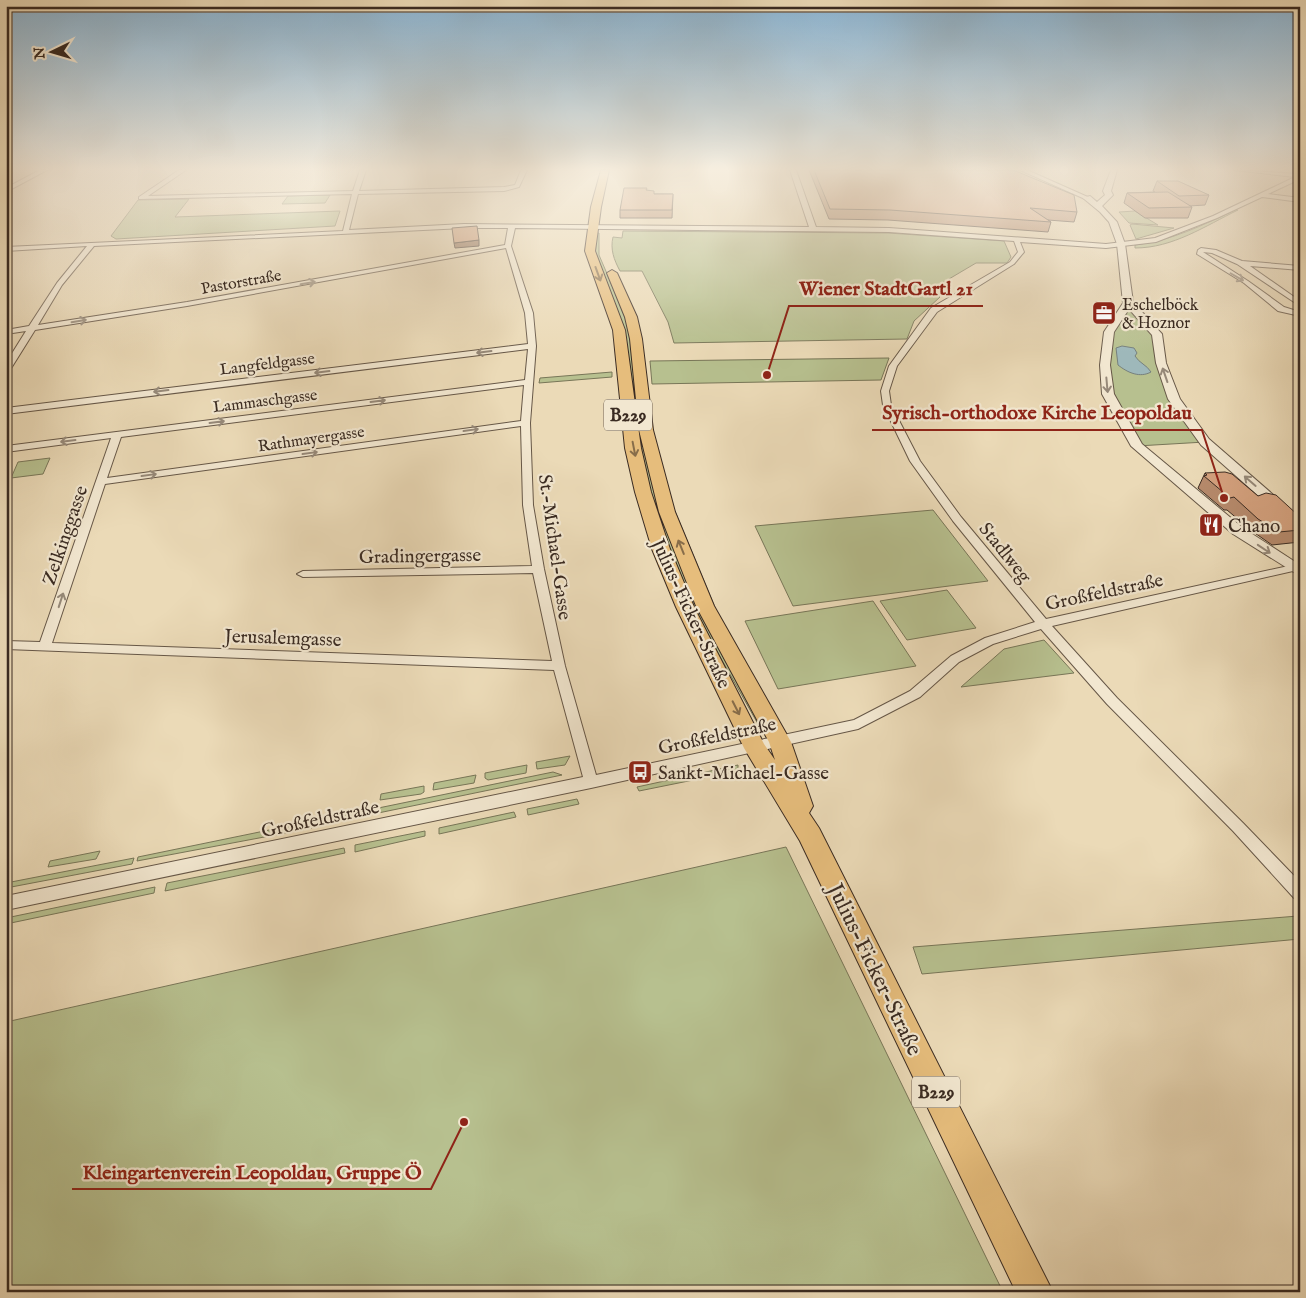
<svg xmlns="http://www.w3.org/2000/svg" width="1306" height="1298" font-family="'IM FELL English',serif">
	<rect width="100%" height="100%" fill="#ebdab7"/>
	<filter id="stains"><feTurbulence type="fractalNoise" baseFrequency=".004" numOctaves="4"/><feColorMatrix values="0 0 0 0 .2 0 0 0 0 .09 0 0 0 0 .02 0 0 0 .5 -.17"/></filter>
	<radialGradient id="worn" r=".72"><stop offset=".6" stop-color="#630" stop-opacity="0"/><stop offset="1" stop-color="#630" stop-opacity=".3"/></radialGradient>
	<path fill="#b7c08f" stroke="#787658" d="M 330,195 L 325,203 L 282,204 L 288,196 Z
		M 189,199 L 175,217 L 340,211 L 335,226 L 116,239 L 111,236 L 138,200 Z
		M 1235,210 L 1238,210 C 1205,226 1173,248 1135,248 L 1135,245 C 1171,241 1203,225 1235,210 Z
		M 1135,211 L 1158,225 L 1129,223 L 1119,212 Z
		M 1132,224 L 1174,228 L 1136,239 L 1130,225 Z
		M 623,231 L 888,233 L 1004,241 L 1011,257 L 1007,263 L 976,263 L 927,292 L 940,297 L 914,321 L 907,339 L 674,343 L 668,322 L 642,271 L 620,271 C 614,260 610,249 613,237 L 622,238 Z
		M 596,233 L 599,233 L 599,255 L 626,318 L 631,339 L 642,432 L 763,723 L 758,724 L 701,623 L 673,561 L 652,498 L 631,402 L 596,261 L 594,247 Z
		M 1128,303 L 1157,334 L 1174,399 L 1205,442 L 1137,446 L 1108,394 L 1109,332 Z
		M 889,358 L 881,380 L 652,384 L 650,361 Z
		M 612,372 L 612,377 L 539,383 L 540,378 Z
		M 50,458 L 43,474 L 11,478 L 18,462 Z
		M 933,510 L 988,581 L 793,606 L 755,526 Z
		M 947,590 L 976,628 L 907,640 L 880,601 Z
		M 873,601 L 916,666 L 778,689 L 745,621 Z
		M 1044,640 L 1074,673 L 961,687 L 1004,649 Z
		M 570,756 L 565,765 L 537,769 L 536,762 Z
		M 527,765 L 526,773 L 488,780 L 485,778 L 485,773 Z
		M 738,765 L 738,771 L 639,791 L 637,787 Z
		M 553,772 L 562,775 L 325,824 L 325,819 Z
		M 476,775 L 474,783 L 433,790 L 434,783 Z
		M 424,786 L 424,792 L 421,794 L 380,800 L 381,794 Z
		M 577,799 L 579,804 L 528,815 L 527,809 Z
		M 514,812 L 516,817 L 439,834 L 439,828 Z
		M 313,821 L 312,828 L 137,861 L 138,857 Z
		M 425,831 L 425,836 L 355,852 L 355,845 Z
		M 786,847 L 1003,1292 L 6,1292 L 6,1022 Z
		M 344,848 L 345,853 L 165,891 L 167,883 Z
		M 100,851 L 96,859 L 48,867 L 50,861 Z
		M 134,858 L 132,864 L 6,888 L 6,883 Z
		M 155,887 L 154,893 L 6,924 L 6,918 Z
		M 1298,916 L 1300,939 L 922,974 L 913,947 Z"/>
	<path fill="#9eb8ba" stroke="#76807d" d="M 1122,346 L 1134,348 L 1137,353 L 1135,356 C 1139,363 1147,365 1151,372 C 1140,378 1128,373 1118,365 L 1116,348 Z"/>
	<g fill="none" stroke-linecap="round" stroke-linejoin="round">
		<defs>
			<path id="minor" d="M 40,170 L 47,170 L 6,192 L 6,188 Z
				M 179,170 L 186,170 L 148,196 L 353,191 L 360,170 L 366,170 L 359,191 L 504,187 L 515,185 L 521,170 L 527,170 L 519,187 L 504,191 L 358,194 L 349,230 L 464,224 L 809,227 L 790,170 L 796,170 L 816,227 L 889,228 L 1106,244 L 1155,238 L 1213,216 L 1295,177 L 1234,170 L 1300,174 L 1300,179 L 1268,194 L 1300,198 L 1300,202 L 1262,197 L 1217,218 L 1156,242 L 1106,248 L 1020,242 L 1024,252 L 1014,264 L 937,312 L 897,366 L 889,391 L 891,405 L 920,461 L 961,517 L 1046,619 L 1293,565 L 1297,566 L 1299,568 L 1293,571 L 1052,626 L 1117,698 L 1243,823 L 1300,882 L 1300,900 L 1294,898 L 1233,831 L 1107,704 L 1041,629 L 993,644 L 959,662 L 920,697 L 858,729 L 591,788 L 6,910 L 6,896 L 583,777 L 554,670 L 6,649 L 6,641 L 40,642 L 111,438 L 6,452 L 6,446 L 525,380 L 528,349 L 6,414 L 6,408 L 528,344 L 525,313 L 506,248 L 187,306 L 35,330 L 10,370 L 6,372 L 6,363 L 26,331 L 6,334 L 6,330 L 29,326 L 57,283 L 87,246 L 6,251 L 6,247 L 343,231 L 352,194 L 139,199 L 139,197 ZM 464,228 L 508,228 L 505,245 L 187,302 L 38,325 L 62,285 L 94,246 ZM 515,228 L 889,232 L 1014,241 L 1018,252 L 1010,262 L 931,308 L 889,366 L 881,391 L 883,405 L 910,461 L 953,521 L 1035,622 L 985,638 L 951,656 L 910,691 L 854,720 L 596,775 L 565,666 L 544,569 L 533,505 L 530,423 L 536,346 L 533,313 L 511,246 ZM 524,385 L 521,421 L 107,478 L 121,437 ZM 521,426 L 523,505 L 532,566 L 303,571 L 297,574 L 303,577 L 533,573 L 552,661 L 52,643 L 105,484 Z
				M 1020,170 L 1027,170 L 1090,198 L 1085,199 Z
				M 1201,248 L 1216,250 L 1242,261 L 1300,266 L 1300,270 L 1250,266 L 1300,301 L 1300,306 L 1237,264 L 1212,253 L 1203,252 L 1248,281 L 1284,307 L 1300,312 L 1300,316 L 1278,311 L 1244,283 L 1197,254 L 1198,250 Z"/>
			<path id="tertiary" d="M 1111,170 L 1117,170 L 1111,191 L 1113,195 L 1102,206 L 1117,222 L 1125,244 L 1133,302 L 1162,334 L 1166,363 L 1180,399 L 1209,439 L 1300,518 L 1300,529 L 1295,528 L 1201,445 L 1168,399 L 1156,363 L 1152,335 L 1129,309 L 1114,332 L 1110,365 L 1114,394 L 1142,444 L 1243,528 L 1300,565 L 1300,576 L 1233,534 L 1131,446 L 1102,394 L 1100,365 L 1104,332 L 1123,303 L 1117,244 L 1109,222 L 1100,212 L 1083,198 L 1090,196 L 1097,202 L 1105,195 L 1103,191 Z"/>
			<path id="primary" d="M 601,170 L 609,170 L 601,207 L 595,251 L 625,330 L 641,448 L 651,492 L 670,549 L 694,607 L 764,744 L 775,760 L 769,742 L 696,606 L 659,512 L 639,430 L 630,339 L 625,317 L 607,273 L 612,270 L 617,273 L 637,317 L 642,339 L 653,430 L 675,512 L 714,606 L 791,742 L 813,806 L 809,813 L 819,828 L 1053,1292 L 1016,1292 L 800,841 L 744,748 L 676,607 L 652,549 L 635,492 L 625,448 L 613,330 L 585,251 L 591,207 Z"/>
		</defs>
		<use href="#minor" stroke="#665747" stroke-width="2"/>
		<use href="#tertiary" stroke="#665747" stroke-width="2"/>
		<use href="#primary" stroke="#3a2b22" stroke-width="2"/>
		<use href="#minor" fill="#f2e7d0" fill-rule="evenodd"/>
		<use href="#tertiary" fill="#f2e7d0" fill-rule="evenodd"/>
		<use href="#primary" fill="#e6bd7c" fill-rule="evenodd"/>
	</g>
	<path fill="#b68a6c" stroke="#3a2b22" d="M 809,170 L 1013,170 L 1077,212 L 1074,222 L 1048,220 L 1051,222 L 1048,232 L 888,220 L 829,219 Z
		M 1157,181 L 1209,195 L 1205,205 L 1189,206 L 1192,207 L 1188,218 L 1145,218 L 1124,203 L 1127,193 L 1155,192 L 1153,191 Z
		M 647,190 L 654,194 L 673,194 L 672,218 L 620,218 L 620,210 Z
		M 1205,473 L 1258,496 L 1300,517 L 1300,542 L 1272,545 L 1252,531 L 1227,510 L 1224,510 L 1198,488 Z"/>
	<path fill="#947158" stroke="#3a2b22" d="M 479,240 L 479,246 L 455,248 L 454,243 Z"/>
	<path fill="#d4a17e" stroke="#3a2b22" d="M 814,170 L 1013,170 L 1074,195 L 1077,212 L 1030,208 L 1051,222 L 890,210 L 830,209 Z
		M 1157,181 L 1178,181 L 1209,195 L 1179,196 Z
		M 624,188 L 647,188 L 646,190 L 654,191 L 654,194 L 673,194 L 672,210 L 620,210 Z
		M 1168,192 L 1192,207 L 1149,208 L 1127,193 Z
		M 477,226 L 479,240 L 454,243 L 452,228 Z
		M 1225,472 L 1232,474 L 1258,496 L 1266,493 L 1276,495 L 1300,517 L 1300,530 L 1279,532 L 1258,519 L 1234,497 L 1230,498 L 1204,476 L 1207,475 L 1205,473 Z"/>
	<defs><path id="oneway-shaft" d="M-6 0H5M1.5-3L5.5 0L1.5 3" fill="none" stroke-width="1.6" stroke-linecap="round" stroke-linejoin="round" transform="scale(1.25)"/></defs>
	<g stroke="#876d4a">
		<use href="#oneway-shaft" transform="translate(598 274) rotate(70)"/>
		<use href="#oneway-shaft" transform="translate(634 449) rotate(79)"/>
		<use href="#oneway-shaft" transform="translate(681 547) rotate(-112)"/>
		<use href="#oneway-shaft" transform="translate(736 708) rotate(63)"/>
	</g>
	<g stroke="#968979">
		<use href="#oneway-shaft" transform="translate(1237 277) rotate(30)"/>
		<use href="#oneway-shaft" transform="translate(308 283) rotate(-10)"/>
		<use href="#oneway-shaft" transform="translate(79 321) rotate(-9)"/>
		<use href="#oneway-shaft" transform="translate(484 352) rotate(173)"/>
		<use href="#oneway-shaft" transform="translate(322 372) rotate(173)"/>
		<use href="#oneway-shaft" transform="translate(1165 375) rotate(-109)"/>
		<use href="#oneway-shaft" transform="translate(1107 385) rotate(85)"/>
		<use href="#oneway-shaft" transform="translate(161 391) rotate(173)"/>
		<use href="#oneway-shaft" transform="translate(378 401) rotate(-7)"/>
		<use href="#oneway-shaft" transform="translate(217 422) rotate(-7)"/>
		<use href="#oneway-shaft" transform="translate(471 430) rotate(-8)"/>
		<use href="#oneway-shaft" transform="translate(68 441) rotate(173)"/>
		<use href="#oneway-shaft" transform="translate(310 453) rotate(-8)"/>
		<use href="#oneway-shaft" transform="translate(149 475) rotate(-8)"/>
		<use href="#oneway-shaft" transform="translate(1250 481) rotate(-139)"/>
		<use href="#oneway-shaft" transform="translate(1264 549) rotate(34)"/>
		<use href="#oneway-shaft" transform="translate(61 600) rotate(-72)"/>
	</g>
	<linearGradient id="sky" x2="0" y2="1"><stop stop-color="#8ab6d6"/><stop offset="0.48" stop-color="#f6eedf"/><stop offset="1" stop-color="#f6eedf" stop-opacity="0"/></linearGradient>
	<rect width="1306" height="352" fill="url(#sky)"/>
	<defs>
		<symbol id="office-square" viewBox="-11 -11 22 22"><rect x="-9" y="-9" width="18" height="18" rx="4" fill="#8f2418" stroke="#f2e7d0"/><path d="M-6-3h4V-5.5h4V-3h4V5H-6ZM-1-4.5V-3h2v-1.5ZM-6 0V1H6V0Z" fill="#fff"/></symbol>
		<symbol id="restaurant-square" viewBox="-11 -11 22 22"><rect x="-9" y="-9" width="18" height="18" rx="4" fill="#8f2418" stroke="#f2e7d0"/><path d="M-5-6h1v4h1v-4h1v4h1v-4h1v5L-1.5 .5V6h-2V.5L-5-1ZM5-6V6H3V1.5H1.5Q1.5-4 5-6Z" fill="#fff"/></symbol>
		<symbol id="bus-square" viewBox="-11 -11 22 22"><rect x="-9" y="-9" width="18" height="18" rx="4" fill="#8f2418" stroke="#f2e7d0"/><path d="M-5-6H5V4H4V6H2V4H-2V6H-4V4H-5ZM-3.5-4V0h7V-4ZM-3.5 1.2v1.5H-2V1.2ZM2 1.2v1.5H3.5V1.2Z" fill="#fff"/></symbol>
	</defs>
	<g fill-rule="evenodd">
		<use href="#office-square" x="1090" y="299" width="28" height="28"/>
		<use href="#restaurant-square" x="1197" y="511" width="28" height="28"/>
		<use href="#bus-square" x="626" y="758" width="28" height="28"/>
	</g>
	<g text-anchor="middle" stroke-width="4.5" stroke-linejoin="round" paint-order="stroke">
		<g font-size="16" fill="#3a2b22" stroke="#f2e7d0">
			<text transform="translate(241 281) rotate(-10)" y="6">Pastorstraße</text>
			<text transform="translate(267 363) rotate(-7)" y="6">Langfeldgasse</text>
			<text transform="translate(265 400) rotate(-7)" y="6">Lammaschgasse</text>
			<text transform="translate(311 438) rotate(-8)" y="6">Rathmayergasse</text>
		</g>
		<g font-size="16" fill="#3a2b22" stroke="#f2e7d0" text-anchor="start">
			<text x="1122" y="310">Eschelböck<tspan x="1122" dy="18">&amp; Hoznor</tspan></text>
		</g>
		<g fill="#f2e7d0" stroke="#716356" stroke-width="1">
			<rect x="604" y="399.5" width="48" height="31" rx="4"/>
			<rect x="912" y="1076.5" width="48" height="31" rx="4"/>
		</g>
		<g font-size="18" font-weight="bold" fill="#3a2b22">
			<text x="628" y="421">B229</text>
			<text x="936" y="1098">B229</text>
		</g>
		<g font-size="19" fill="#3a2b22" stroke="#f2e7d0" text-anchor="start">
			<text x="1228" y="532">Chano</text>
			<text x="658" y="779">Sankt-Michael-Gasse</text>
		</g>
		<g font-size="19" fill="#3a2b22" stroke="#f2e7d0">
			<text transform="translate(64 535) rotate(-71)" y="7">Zelkinggasse</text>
			<text transform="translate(556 547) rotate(82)" y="7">St.-Michael-Gasse</text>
			<text transform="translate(1006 552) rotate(51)" y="7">Stadlweg</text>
			<text transform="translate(420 555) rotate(-1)" y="7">Gradingergasse</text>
			<text transform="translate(1104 591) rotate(-12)" y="7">Großfeldstraße</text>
			<text transform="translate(692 613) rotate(65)" y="7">Julius-Ficker-Straße</text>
			<text transform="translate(283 637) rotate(2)" y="7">Jerusalemgasse</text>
			<text transform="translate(717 735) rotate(-12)" y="7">Großfeldstraße</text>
			<text transform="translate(320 818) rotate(-12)" y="7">Großfeldstraße</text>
		</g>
		<g font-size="22" fill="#3a2b22" stroke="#f2e7d0">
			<text transform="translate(876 969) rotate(64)" y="8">Julius-Ficker-Straße</text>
		</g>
	</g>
	<path fill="none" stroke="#8f2418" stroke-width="2" d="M767 375L789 306H983M1224 498L1202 430H872M464 1122L431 1189H72"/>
	<g fill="#8f2418" stroke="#f2e7d0" stroke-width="2">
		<circle cx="767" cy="375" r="5"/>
		<circle cx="1224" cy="498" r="5"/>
		<circle cx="464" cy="1122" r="5"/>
	</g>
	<g font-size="20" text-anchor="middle" font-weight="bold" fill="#8f2418" stroke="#f2e7d0" stroke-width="4.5" stroke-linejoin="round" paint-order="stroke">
		<text x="886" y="295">Wiener StadtGartl 21</text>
		<text x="1037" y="419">Syrisch-orthodoxe Kirche Leopoldau</text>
		<text x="252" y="1179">Kleingartenverein Leopoldau, Gruppe Ö</text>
	</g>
	<rect width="1306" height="1298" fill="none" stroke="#ebdab7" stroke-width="25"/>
	<rect x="8" y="8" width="1291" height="1283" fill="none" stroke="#3a2b22" stroke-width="2.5"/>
	<rect x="12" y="12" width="1281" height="1273" fill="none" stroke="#3a2b22"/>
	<g transform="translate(52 52) rotate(265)" stroke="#f2e7d0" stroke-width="4" paint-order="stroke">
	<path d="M0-4L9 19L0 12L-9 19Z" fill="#3a2b22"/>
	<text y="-8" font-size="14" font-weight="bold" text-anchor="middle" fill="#3a2b22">N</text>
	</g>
	<rect width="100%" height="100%" filter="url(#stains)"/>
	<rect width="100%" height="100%" fill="url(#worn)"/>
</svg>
